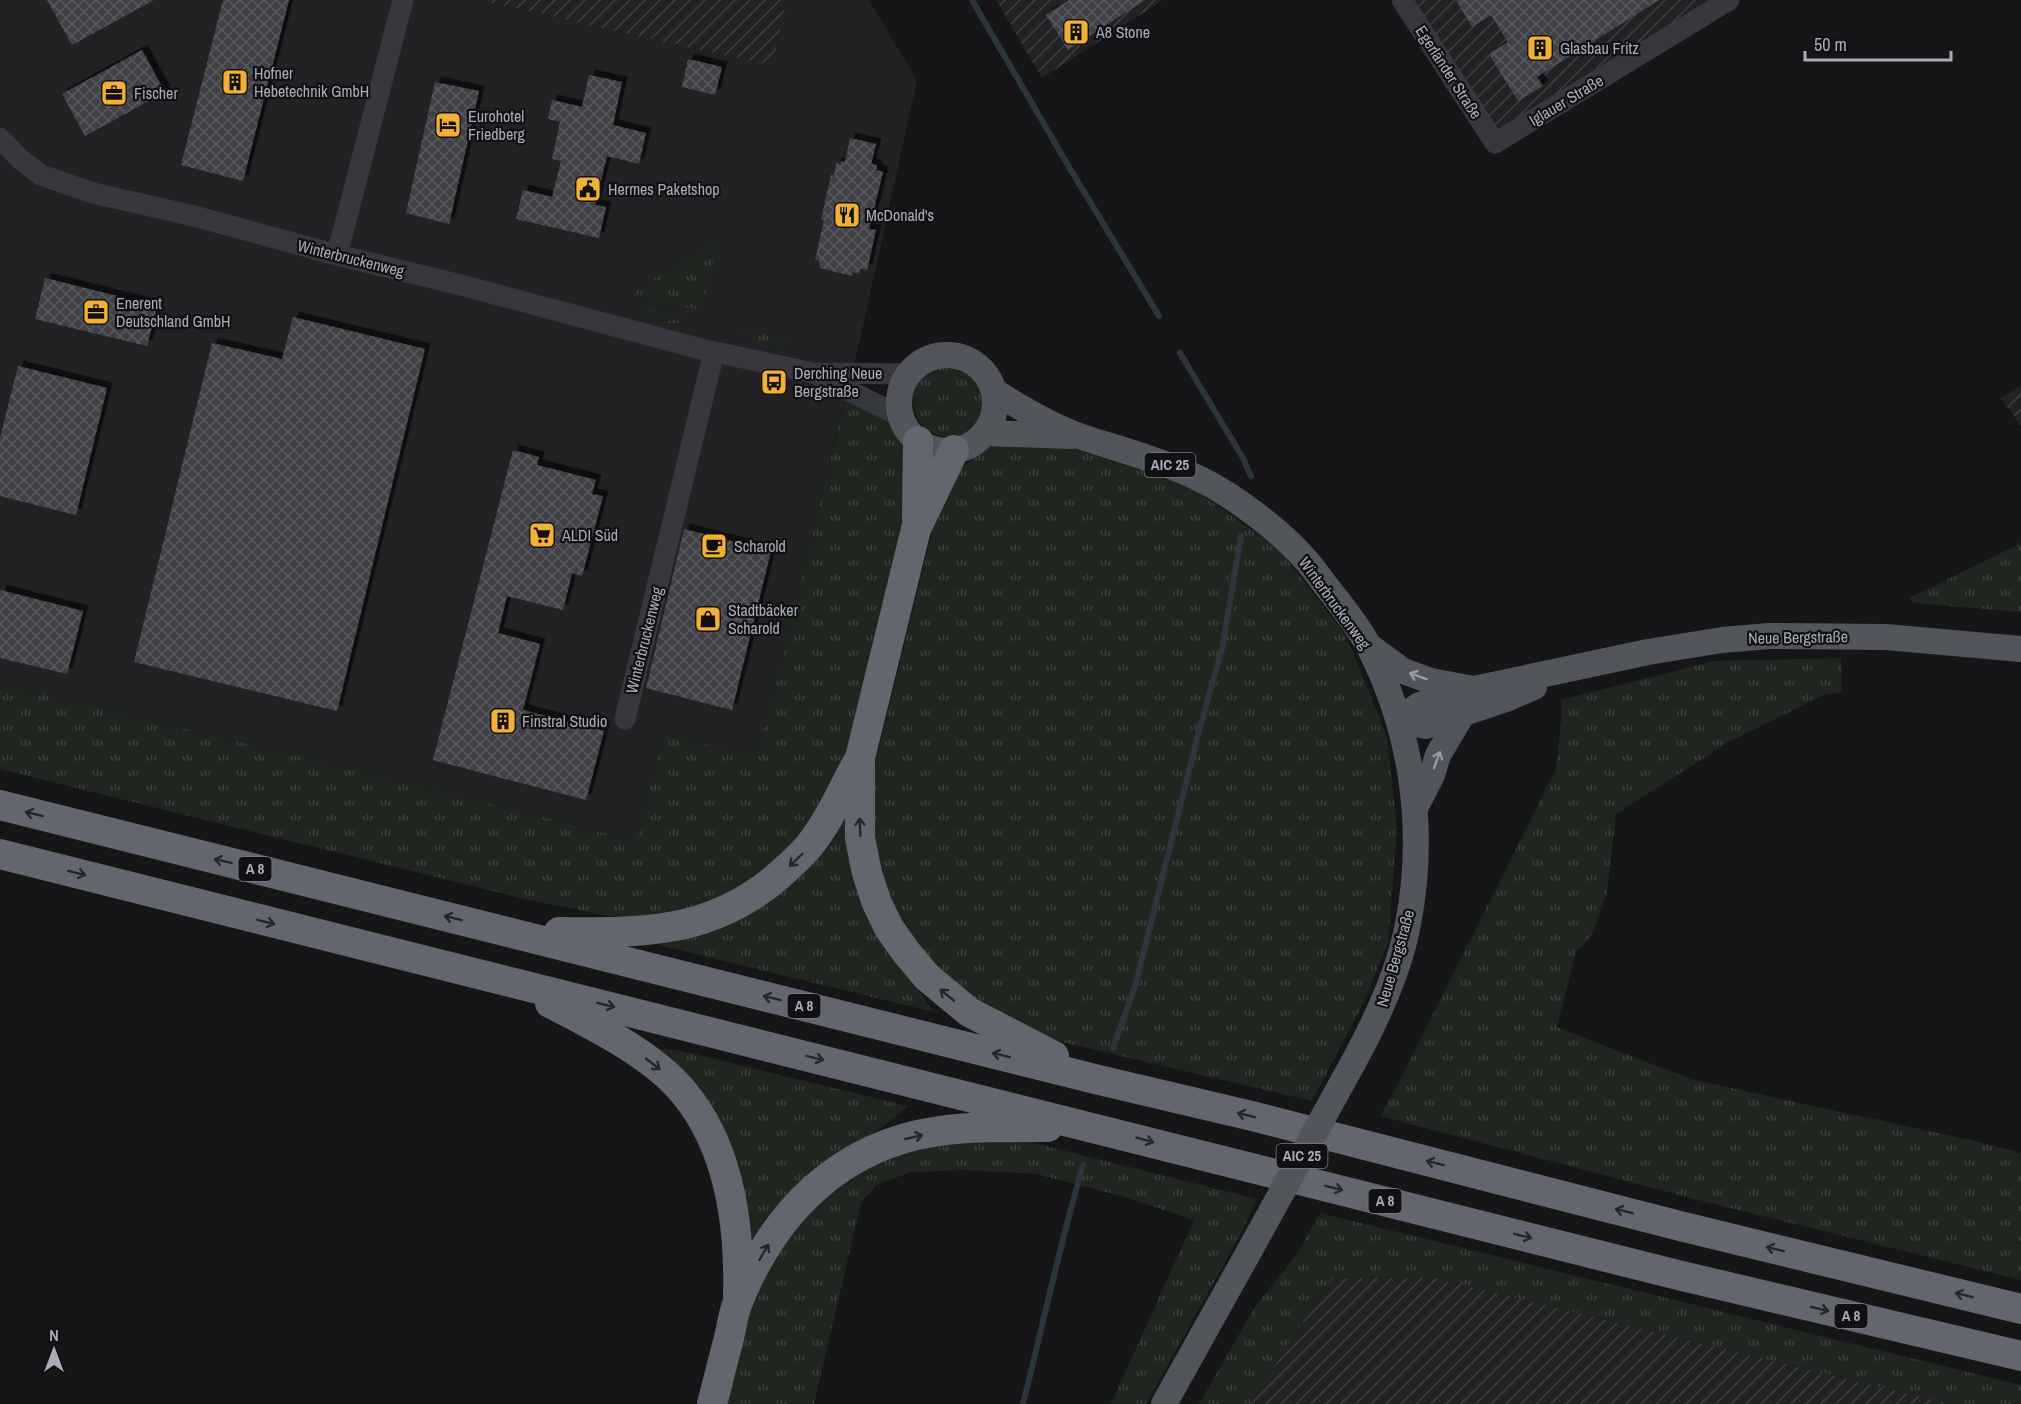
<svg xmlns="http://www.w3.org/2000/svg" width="2021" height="1404" font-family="'Archivo Narrow',sans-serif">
	<defs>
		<pattern id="industrial-furrows" width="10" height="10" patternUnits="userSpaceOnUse" patternTransform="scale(1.5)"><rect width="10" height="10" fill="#222225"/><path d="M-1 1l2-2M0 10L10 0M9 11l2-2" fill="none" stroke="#3f3f43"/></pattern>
		<pattern id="grass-tufts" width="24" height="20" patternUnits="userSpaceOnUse" patternTransform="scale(1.5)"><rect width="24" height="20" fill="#1e261f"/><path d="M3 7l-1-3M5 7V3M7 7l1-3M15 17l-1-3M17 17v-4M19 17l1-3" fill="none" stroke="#3c433d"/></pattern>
		<pattern id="building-cross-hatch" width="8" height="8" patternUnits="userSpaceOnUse" patternTransform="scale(1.5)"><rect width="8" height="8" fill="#404145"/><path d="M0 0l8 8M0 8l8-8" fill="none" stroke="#595a5e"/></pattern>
		<filter id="shadow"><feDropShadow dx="5.5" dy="-5.5" stdDeviation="0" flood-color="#0009"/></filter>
	</defs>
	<rect width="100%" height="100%" fill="#161618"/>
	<path fill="#222225" d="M 0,0 L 479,0 L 771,65 L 787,0 L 869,0 L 917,80 L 861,335 L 757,757 L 663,734 L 637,841 L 417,785 L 0,684 Z"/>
	<path fill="url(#industrial-furrows)" d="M 479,0 L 787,0 L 772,66 Z
		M 996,0 L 1163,0 L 1042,78 Z
		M 1413,0 L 1714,0 L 1498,133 Z
		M 2021,385 L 2021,425 L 2001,399 Z
		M 1431,1277 L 1950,1404 L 1250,1404 L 1331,1278 Z"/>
	<path fill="url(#grass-tufts)" d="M 712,242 L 717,244 L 717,247 L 702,309 L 699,310 L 634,296 L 635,292 Z
		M 636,306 L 693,319 C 677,327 645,323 636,306 Z
		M 735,327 L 789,338 L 787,349 C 770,344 746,343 735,327 Z
		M913 401a36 36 0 1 1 72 0a36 36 0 1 1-72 0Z
		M 846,397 L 888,418 L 903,439 L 907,475 L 905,522 L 847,760 L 813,826 L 760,880 L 671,918 L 609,916 L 529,900 L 0,769 L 0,684 L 417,785 L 636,841 L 663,734 L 757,756 Z
		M 1050,441 L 1117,457 L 1199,493 L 1279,549 L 1346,636 L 1387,736 L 1397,828 L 1388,944 L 1361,1008 L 1312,1101 L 1049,1039 L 968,1002 L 909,945 L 882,893 L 867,832 L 874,768 L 933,528 L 958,471 L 990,445 Z
		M 2021,543 L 2021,612 L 1914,603 L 1909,598 Z
		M 1841,658 L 1842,692 L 1824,695 L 1729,742 L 1616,814 L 1607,892 L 1592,935 L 1576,952 L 1557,1027 L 1690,1079 L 1979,1142 L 2021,1153 L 2021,1280 L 1706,1202 L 1380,1116 L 1398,1084 L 1556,769 L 1562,710 L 1561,700 L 1714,661 Z
		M 846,815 L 889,951 L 934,1012 L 658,945 L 726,923 Z
		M 647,1048 L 678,1050 L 908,1106 L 876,1132 L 812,1171 L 752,1248 L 739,1169 L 710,1109 Z
		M 960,1136 L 1026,1141 L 1257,1199 L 1238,1239 L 1146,1404 L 1111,1404 L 1194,1220 L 1125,1197 L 1037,1174 L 965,1170 L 911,1172 L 876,1185 L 861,1203 L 814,1404 L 726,1404 L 759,1274 L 788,1227 L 840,1178 L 896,1150 Z
		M 1320,1213 L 2021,1385 L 2021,1404 L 1950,1404 L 1431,1277 L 1331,1278 L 1250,1404 L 1199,1404 L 1256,1305 L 1298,1253 Z"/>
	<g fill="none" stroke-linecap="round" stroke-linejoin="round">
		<path stroke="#2c353c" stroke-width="6" d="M 972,0 L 1066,162 L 1159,316
			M 1180,353 L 1243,458 L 1251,476
			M 1113,1048 L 1136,983 L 1200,727 L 1222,649 L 1241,536
			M 1023,1404 C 1043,1324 1060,1244 1083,1165"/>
	</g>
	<path fill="url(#building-cross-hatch)" filter="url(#shadow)" d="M 47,0 L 154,0 L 72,45 Z
		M 223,0 L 289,0 L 243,181 L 181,165 Z
		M 1069,0 L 1145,0 L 1068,50 L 1046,15 Z
		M 1456,0 L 1659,0 L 1537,77 L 1543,86 L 1518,101 L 1489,54 L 1508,42 L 1491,15 L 1472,27 Z
		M 142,50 L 165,92 L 85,136 L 62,94 Z
		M 688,59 L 722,67 L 715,95 L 682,87 Z
		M 589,75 L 622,82 L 613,125 L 646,133 L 639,164 L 607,156 L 595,205 L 606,207 L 599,238 L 516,219 L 523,190 L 552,197 L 561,161 L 552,159 L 560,122 L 548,119 L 552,100 L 582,107 Z
		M 435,82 L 479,91 L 449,224 L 406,213 Z
		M 850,138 L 876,144 L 871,164 L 877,165 L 876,170 L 883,172 L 869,229 L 876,230 L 867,270 L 860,269 L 859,274 L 853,272 L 852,276 L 820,268 L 819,260 L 815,260 L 824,220 L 821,220 L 831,175 L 834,176 L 836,163 L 840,164 L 841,161 L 845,162 Z
		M 45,278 L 157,306 L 147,346 L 35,319 Z
		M 293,317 L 425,349 L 337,711 L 134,662 L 212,343 L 282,359 Z
		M 18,366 L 107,388 L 76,515 L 0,496 L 0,438 Z
		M 513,450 L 539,457 L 537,465 L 596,480 L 592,494 L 603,496 L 582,576 L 572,573 L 563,610 L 507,596 L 498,633 L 540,644 L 523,710 L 604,731 L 586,800 L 433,760 Z
		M 684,529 L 771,551 L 732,710 L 646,688 Z
		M 0,590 L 83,611 L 67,674 L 0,658 Z"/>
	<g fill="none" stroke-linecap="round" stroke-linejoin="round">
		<path stroke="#37383d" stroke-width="21" d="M 1402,0 L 1495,143 L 1729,0
			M 0,138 L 21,160 L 41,175 L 93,193 L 190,215 L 337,255 L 461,285 L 701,349 L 813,373 L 908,374
			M 337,255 L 403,0
			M 819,376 L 900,416
			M 625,719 L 714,352"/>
		<path stroke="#53555c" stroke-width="26" d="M899 403a48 48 0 1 1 96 0a48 48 0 1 1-96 0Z
			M 994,391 C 1019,407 1054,427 1082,437 C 1131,453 1180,465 1225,493 C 1251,510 1284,535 1305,559 C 1314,569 1322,581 1330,591 C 1344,609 1359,627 1369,647 C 1413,733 1426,830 1408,924 C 1399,972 1376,1021 1353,1063
			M 984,433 L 1071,436
			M 1369,646 L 1403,671 L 1431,681 L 1468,688
			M 1400,720 L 1419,705 L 1474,689 L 1648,652 L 1722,640 L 1769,636 L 1886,637 L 2021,649
			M 1400,720 L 1426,726 L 1506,699 L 1534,687
			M 1415,808 L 1432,775 L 1438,755 L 1463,713
			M 1164,1404 L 1251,1248"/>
		<path stroke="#63666e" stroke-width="30" d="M 954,450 L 916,529 L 860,758 L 860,838 L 867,873 L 876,901 L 889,928 L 906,952 L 927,977 L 969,1012 L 1054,1056
			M 917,519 L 918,441
			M 0,805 L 1099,1080 L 1252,1116 L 1680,1226 L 2021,1309
			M 0,854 L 1682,1276 L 2021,1356
			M 559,932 C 641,933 709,934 776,878 C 787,868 799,858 809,846 C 829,821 842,791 857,763
			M 550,1003 C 590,1024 633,1045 667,1075 C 727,1130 740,1218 738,1295
			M 712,1404 C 718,1382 723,1360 729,1338 C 732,1326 733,1313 738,1302 C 774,1212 840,1145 939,1131 C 975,1126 1012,1127 1048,1127"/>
		<path stroke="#53555c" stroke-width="26" d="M 1251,1248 L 1353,1063"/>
	</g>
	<defs><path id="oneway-shaft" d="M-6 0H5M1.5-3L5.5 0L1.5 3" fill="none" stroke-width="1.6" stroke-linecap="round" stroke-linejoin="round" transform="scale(1.5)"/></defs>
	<g stroke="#979ba6">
		<use href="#oneway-shaft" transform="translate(1418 676) rotate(-159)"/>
		<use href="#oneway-shaft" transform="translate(1437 760) rotate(-70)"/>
	</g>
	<g stroke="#26262a">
		<use href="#oneway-shaft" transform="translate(34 814) rotate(-166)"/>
		<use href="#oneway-shaft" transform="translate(860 827) rotate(-92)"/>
		<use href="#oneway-shaft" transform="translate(796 860) rotate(136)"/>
		<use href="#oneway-shaft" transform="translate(223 861) rotate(-166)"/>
		<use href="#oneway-shaft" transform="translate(77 873) rotate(14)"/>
		<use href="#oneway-shaft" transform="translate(453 918) rotate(-166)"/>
		<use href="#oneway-shaft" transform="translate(266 922) rotate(14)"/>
		<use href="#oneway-shaft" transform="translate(947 995) rotate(-141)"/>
		<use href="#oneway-shaft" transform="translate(772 998) rotate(-166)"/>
		<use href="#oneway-shaft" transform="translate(606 1005) rotate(14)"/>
		<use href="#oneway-shaft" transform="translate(1001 1055) rotate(-166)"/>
		<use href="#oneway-shaft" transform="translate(815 1058) rotate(14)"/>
		<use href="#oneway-shaft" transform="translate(653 1064) rotate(38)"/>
		<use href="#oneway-shaft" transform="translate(1246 1115) rotate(-166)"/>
		<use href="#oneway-shaft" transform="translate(914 1137) rotate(-13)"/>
		<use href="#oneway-shaft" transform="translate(1145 1140) rotate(15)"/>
		<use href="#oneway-shaft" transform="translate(1435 1163) rotate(-166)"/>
		<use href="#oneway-shaft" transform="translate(1334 1188) rotate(14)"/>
		<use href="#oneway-shaft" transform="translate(1624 1211) rotate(-166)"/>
		<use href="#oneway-shaft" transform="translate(1523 1236) rotate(14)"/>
		<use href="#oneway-shaft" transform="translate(1775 1249) rotate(-166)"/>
		<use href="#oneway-shaft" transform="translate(764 1252) rotate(-60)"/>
		<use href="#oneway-shaft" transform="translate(1964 1295) rotate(-166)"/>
		<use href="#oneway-shaft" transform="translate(1820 1309) rotate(13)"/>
	</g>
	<defs>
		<symbol id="building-square" viewBox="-11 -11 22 22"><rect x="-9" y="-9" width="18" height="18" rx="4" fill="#f2b134" stroke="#111113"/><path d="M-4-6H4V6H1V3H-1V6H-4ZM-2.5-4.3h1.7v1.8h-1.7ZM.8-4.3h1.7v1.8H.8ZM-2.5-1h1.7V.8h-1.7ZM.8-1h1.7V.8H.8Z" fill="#111"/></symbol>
		<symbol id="office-square" viewBox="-11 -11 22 22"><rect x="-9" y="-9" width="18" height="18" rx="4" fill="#f2b134" stroke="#111113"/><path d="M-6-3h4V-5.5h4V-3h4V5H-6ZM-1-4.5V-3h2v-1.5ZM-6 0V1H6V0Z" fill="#111"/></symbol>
		<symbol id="hotel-square" viewBox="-11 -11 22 22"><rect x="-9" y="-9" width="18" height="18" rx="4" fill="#f2b134" stroke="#111113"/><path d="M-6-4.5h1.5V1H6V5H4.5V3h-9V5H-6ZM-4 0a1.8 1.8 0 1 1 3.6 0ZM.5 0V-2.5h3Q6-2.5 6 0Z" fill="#111"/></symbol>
		<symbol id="civic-square" viewBox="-11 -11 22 22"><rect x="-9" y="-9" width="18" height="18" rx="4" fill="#f2b134" stroke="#111113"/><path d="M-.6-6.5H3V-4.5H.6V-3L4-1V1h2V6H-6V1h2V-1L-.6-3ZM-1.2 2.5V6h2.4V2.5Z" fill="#111"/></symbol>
		<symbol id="restaurant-square" viewBox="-11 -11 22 22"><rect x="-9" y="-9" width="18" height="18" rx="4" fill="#f2b134" stroke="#111113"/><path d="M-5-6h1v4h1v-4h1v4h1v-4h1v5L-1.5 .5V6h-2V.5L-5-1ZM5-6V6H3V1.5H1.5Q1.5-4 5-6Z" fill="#111"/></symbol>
		<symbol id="bus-square" viewBox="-11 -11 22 22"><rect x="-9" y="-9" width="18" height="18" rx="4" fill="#f2b134" stroke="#111113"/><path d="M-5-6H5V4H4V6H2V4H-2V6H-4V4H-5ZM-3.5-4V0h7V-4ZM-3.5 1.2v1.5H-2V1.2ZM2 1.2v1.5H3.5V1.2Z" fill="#111"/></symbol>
		<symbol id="supermarket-square" viewBox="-11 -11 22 22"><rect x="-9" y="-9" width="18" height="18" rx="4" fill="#f2b134" stroke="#111113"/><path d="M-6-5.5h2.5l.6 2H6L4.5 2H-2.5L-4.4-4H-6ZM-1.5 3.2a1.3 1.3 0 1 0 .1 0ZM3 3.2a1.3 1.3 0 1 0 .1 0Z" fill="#111"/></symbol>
		<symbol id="cafe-square" viewBox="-11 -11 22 22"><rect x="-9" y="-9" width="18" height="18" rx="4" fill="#f2b134" stroke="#111113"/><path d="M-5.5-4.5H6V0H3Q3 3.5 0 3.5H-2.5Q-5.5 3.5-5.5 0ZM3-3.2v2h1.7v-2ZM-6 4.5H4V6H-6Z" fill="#111"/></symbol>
		<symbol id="shop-square" viewBox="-11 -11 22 22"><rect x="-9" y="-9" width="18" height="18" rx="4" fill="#f2b134" stroke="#111113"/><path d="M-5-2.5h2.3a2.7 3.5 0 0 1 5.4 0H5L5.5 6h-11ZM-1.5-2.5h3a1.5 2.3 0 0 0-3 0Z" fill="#111"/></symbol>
	</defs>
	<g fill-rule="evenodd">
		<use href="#building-square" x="1061" y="17" width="30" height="30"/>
		<use href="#building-square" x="1525" y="33" width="30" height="30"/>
		<use href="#building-square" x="220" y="67" width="30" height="30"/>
		<use href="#office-square" x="99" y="78" width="30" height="30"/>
		<use href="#hotel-square" x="433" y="110" width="30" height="30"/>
		<use href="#civic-square" x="573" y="174" width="30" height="30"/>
		<use href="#restaurant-square" x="832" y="200" width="30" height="30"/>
		<use href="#office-square" x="81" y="297" width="30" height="30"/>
		<use href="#bus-square" x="759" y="367" width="30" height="30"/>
		<use href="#supermarket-square" x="527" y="520" width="30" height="30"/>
		<use href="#cafe-square" x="699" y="531" width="30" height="30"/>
		<use href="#shop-square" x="693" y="604" width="30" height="30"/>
		<use href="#building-square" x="488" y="706" width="30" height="30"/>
	</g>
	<g text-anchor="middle" stroke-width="4.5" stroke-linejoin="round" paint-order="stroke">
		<g fill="#111113" stroke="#7b7e86" stroke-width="1.5">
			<rect x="1144.5" y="453" width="51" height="24" rx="4.5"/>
			<rect x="238.5" y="857" width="33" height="24" rx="4.5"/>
			<rect x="787.5" y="994" width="33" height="24" rx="4.5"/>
			<rect x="1276.5" y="1144" width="51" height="24" rx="4.5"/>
			<rect x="1368.5" y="1189" width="33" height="24" rx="4.5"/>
			<rect x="1834.5" y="1304" width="33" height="24" rx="4.5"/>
		</g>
		<g font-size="15" font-weight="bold" fill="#a8adb8">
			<text x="1170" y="470">AIC 25</text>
			<text x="255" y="874">A 8</text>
			<text x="804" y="1011">A 8</text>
			<text x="1302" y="1161">AIC 25</text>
			<text x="1385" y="1206">A 8</text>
			<text x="1851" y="1321">A 8</text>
		</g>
		<g font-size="16" fill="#a8adb8" stroke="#111113" text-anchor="start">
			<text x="1096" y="38">A8 Stone</text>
			<text x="1560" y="54">Glasbau Fritz</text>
			<text x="254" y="79">Hofner<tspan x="254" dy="18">Hebetechnik GmbH</tspan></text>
			<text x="134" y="99">Fischer</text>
			<text x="468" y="122">Eurohotel<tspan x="468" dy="18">Friedberg</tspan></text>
			<text x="608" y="195">Hermes Paketshop</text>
			<text x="866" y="221">McDonald's</text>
			<text x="116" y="309">Enerent<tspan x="116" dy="18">Deutschland GmbH</tspan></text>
			<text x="794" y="379">Derching Neue<tspan x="794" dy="18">Bergstraße</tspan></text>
			<text x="562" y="541">ALDI Süd</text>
			<text x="734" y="552">Scharold</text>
			<text x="728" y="616">Stadtbäcker<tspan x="728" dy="18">Scharold</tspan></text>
			<text x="522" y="727">Finstral Studio</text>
		</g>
		<g font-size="16" fill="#a8adb8" stroke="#111113">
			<text transform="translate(1449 72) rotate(57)" y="6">Egerländer Straße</text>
			<text transform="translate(1566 100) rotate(-31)" y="6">Iglauer Straße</text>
			<text transform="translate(351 258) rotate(14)" y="6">Winterbruckenweg</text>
			<text transform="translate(1335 603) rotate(54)" y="6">Winterbruckenweg</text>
			<text transform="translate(1798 637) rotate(-1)" y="6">Neue Bergstraße</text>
			<text transform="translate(644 640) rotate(-76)" y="6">Winterbruckenweg</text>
			<text transform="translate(1395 958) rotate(-74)" y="6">Neue Bergstraße</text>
		</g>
	</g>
	<g transform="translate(54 1350)" stroke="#111113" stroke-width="4.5" paint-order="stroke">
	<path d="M0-4.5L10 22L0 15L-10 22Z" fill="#a8adb8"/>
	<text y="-9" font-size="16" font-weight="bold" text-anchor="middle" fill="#a8adb8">N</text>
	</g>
	<path d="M1805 51v9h146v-9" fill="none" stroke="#a8adb8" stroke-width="3"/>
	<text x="1814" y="51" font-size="18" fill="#a8adb8" stroke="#111113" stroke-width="4.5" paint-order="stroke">50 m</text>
</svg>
